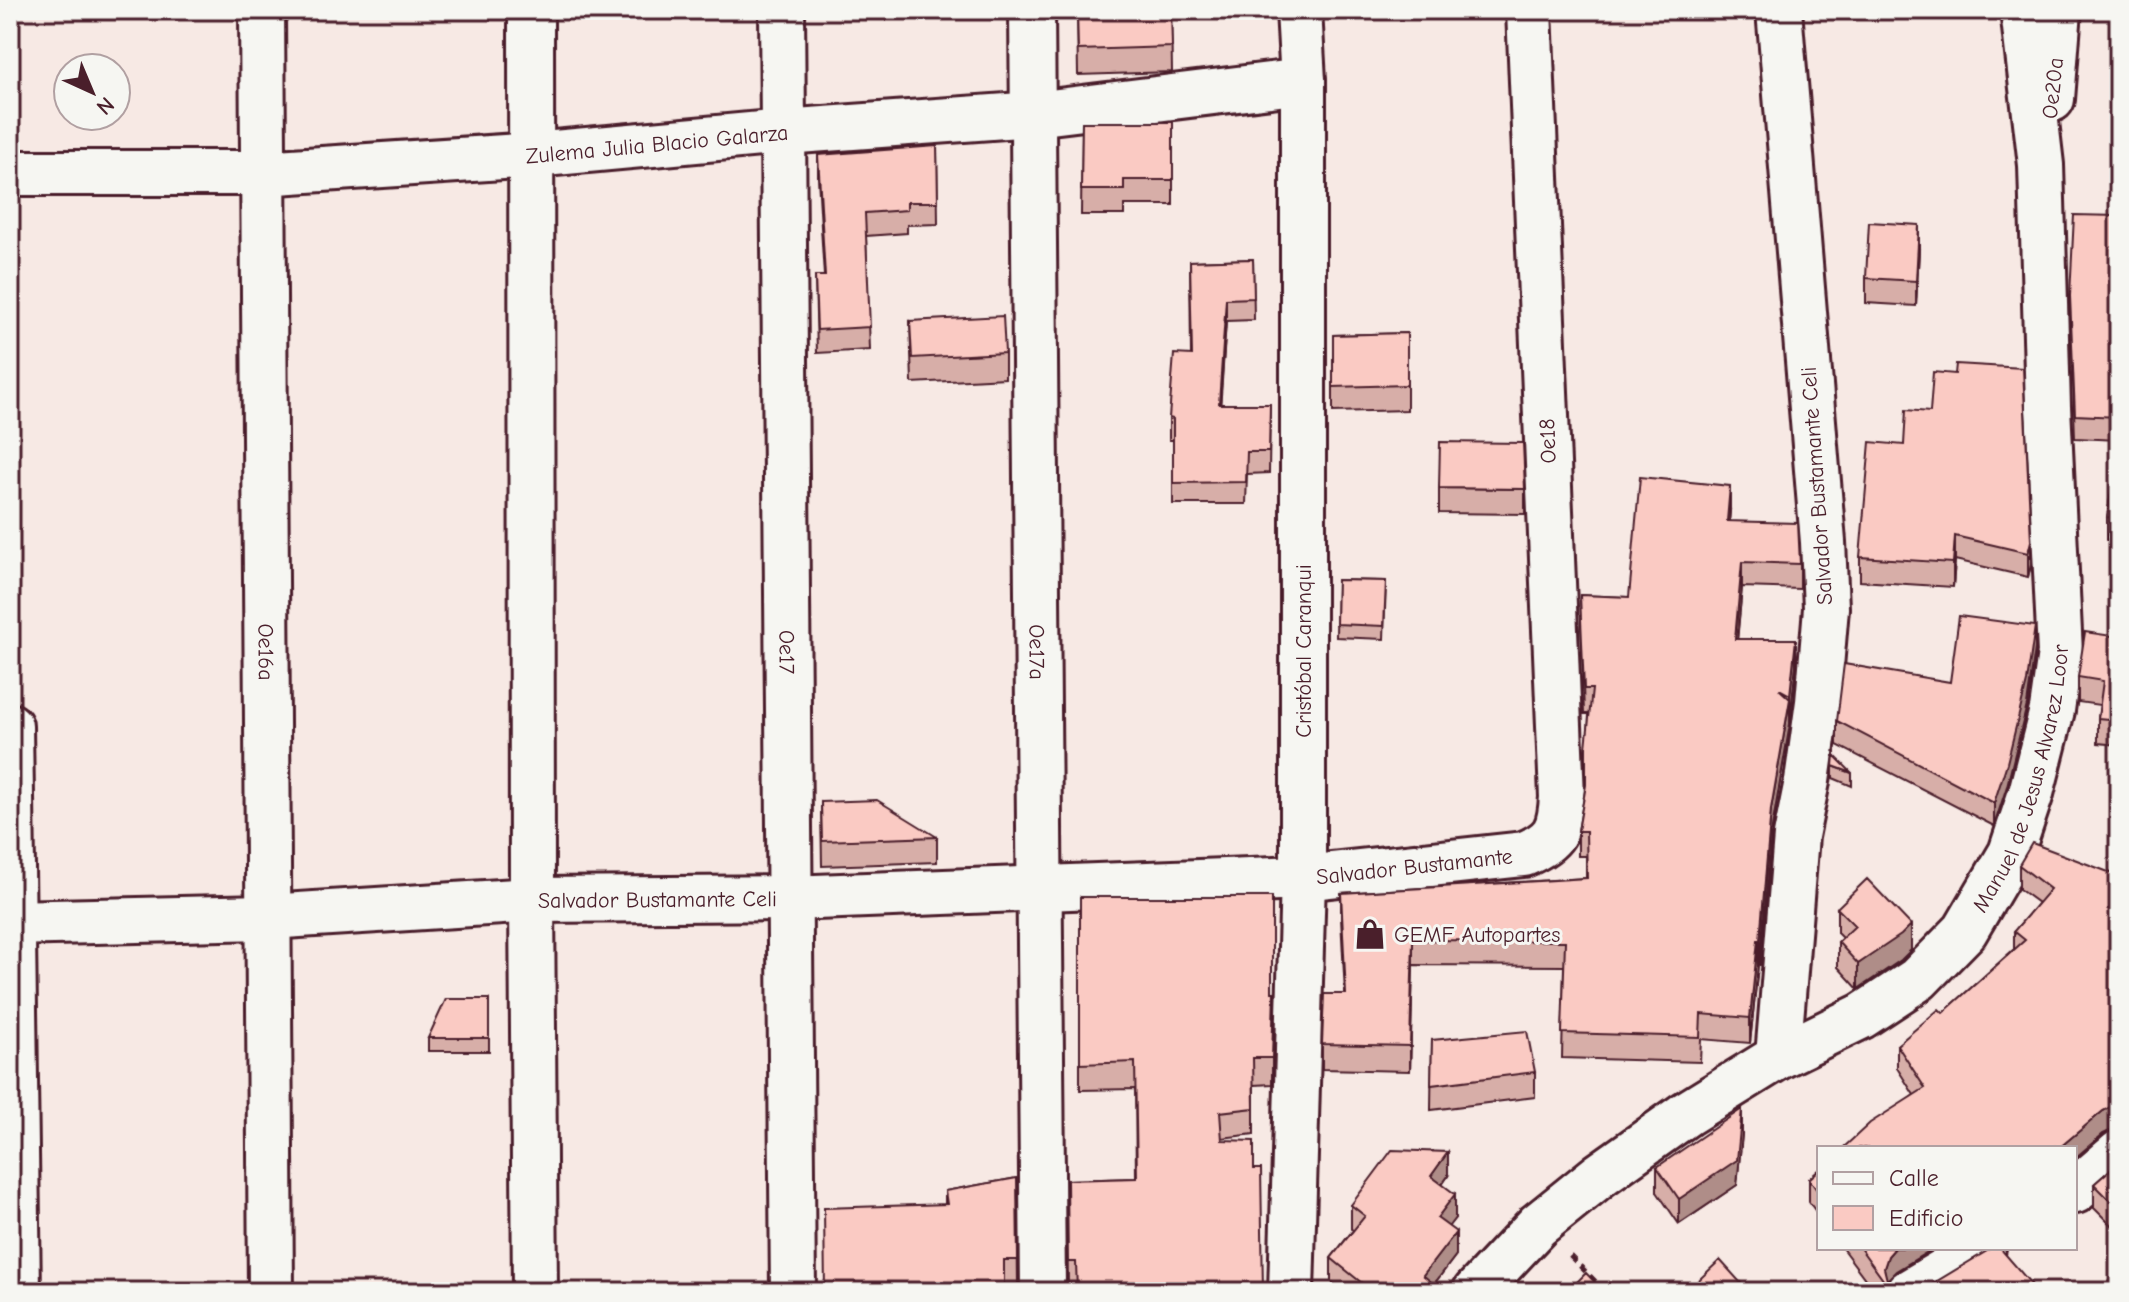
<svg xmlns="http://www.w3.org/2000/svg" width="2129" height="1302" font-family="'Comic Neue',sans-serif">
	<rect width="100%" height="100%" fill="#f7e9e4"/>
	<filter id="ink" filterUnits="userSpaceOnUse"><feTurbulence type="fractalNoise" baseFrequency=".0125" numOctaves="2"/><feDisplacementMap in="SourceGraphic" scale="16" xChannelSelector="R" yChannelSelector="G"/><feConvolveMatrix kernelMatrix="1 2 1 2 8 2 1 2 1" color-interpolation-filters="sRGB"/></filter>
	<g filter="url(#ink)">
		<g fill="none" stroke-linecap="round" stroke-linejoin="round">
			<defs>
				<g id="minor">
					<path id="s1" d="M 262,10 L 271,1292"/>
					<path d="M 531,10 L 532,900 L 535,1292"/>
					<path id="s2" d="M 782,10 L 793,1292"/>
					<path id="s3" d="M 1032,10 L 1043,1292"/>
					<path d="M 2052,99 L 2059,10"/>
					<path id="s4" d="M 10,173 L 262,173 L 533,155 L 783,132 L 1034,114 L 1303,81"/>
					<path d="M 10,726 L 18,1292"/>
					<path id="s5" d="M 10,923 L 268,917 L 532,900 L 790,898 L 1303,878 L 1524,854 C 1555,841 1560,830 1562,797 L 1529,10"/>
					<path d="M 1778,1057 L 1796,836 L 1807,781 L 1818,702 L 1826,608 L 1823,542 L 1779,10"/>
					<path d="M 2075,1191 L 2119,1153"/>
					<path d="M 1291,1292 L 1303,878 L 1303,81 L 1299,10"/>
					<path id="s6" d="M 1475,1292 L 1538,1225 L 1600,1175 L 1686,1114 L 1778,1057 L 1862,1016 L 1918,979 L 1965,931 L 2011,853 L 2031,793 L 2052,710 L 2060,653 L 2048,407 L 2041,165 L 2023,10"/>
					<path d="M 1909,1292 L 1983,1248"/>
				</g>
			</defs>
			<use href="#minor" stroke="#4a1f2b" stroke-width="50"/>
			<path stroke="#4a1f2b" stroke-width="5" stroke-dasharray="8 6" stroke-linecap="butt" d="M 1570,1256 L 1606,1292"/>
			<use href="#minor" stroke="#f6f6f2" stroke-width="44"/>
		</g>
		<path fill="#d7aea8" stroke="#4a1f2b" stroke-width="2" d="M 1077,10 L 1171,10 L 1172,72 L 1078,75 Z
			M 1082,122 L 1173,122 L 1173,205 L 1124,205 L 1124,215 L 1081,215 Z
			M 937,146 L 938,224 L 907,225 L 907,233 L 866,236 L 870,350 L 817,353 L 815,276 L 824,276 L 818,178 L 818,155 Z
			M 2119,216 L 2119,440 L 2075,438 L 2070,296 Z
			M 1919,250 L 1916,306 L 1866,303 L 1866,278 Z
			M 1253,259 L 1254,320 L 1226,321 L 1220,404 L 1270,404 L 1269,473 L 1247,474 L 1246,504 L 1173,504 L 1173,440 L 1169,440 L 1169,418 L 1191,355 L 1190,261 Z
			M 910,321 L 1005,353 L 1005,378 L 912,383 Z
			M 1407,333 L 1407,410 L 1333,412 L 1333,335 Z
			M 2023,368 L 2031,565 L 2028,577 L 1955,560 L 1953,587 L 1860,581 L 1860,557 L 1904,445 L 1930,412 L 1955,374 Z
			M 2119,444 L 2119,542 L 2107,540 L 2107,517 Z
			M 1439,488 L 1525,489 L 1525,514 L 1439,513 Z
			M 1730,511 L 1729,521 L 1800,564 L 1800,589 L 1742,587 L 1737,639 L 1796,664 L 1790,724 L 1771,834 L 1760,965 L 1758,965 L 1750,1043 L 1701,1039 L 1700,1062 L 1562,1058 L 1564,966 L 1413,965 L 1410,1071 L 1322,1069 L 1322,1044 L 1345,994 L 1341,918 L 1341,893 L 1586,878 L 1586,856 L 1578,856 L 1578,831 L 1586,785 L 1589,714 L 1584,714 L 1580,595 L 1629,597 Z
			M 1337,580 L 1386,581 L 1384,639 L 1336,637 Z
			M 2119,637 L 2119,745 L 2098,743 L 2098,718 L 2100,705 L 2078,702 L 2078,677 Z
			M 2035,649 L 2027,705 L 2007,786 L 1994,826 L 1837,745 L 1837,721 L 1950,682 Z
			M 1833,766 L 1852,773 L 1852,786 L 1833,778 Z
			M 821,802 L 937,837 L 937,862 L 822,866 Z
			M 2019,865 L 2119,876 L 2119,1129 L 2114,1129 L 2075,1148 L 1843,1148 L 1914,1095 L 1897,1068 L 1897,1045 L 1943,1013 L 2014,949 L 2014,931 L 2038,903 L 2019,889 Z
			M 1080,897 L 1272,992 L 1274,1018 L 1272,1084 L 1254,1085 L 1254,1134 L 1221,1138 L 1222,1140 L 1254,1169 L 1263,1292 L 1076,1292 L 1076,1288 L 1068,1288 L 1067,1180 L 1136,1178 L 1135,1089 L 1080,1090 Z
			M 1837,908 L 1911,950 L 1901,960 L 1858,989 L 1838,967 L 1838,942 L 1842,938 L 1837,933 Z
			M 489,999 L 489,1051 L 428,1051 L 428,1038 Z
			M 1432,1040 L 1535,1072 L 1535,1097 L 1431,1110 Z
			M 1742,1134 L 1737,1185 L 1679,1224 L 1657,1192 L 1657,1167 Z
			M 2119,1162 L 2119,1233 L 2094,1208 L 2094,1184 Z
			M 1819,1170 L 1819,1216 L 1809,1202 L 1809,1179 Z
			M 1448,1176 L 1442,1185 L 1455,1218 L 1448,1226 L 1456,1255 L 1434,1284 L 1443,1292 L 1344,1292 L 1331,1281 L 1331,1258 L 1353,1230 L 1351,1229 L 1351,1205 Z
			M 1017,1178 L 1018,1289 L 1004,1289 L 945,1204 L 945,1191 Z
			M 1842,1248 L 1934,1248 L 1896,1271 L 1888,1279 L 1887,1281 L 1898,1291 L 1904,1292 L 1875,1292 Z"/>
		<path fill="#af8d88" stroke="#4a1f2b" stroke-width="2" d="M 1919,225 L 1919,250 L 1916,306 L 1916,281 Z
			M 1226,299 L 1226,321 L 1219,426 L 1219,404 Z
			M 1730,486 L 1730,511 L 1727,546 L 1727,521 Z
			M 1955,536 L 1955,560 L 1953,587 L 1953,563 Z
			M 2031,541 L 2031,565 L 2028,577 L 2028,553 Z
			M 1742,562 L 1742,587 L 1735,664 L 1735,639 Z
			M 2035,626 L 2035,649 L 2027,705 L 2007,786 L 1994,826 L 1994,803 Z
			M 1796,639 L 1796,664 L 1790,720 L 1790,695 Z
			M 1790,699 L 1790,724 L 1771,834 L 1760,965 L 1760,940 L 1771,809 Z
			M 2119,923 L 2119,947 L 2112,935 Z
			M 1911,925 L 1911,950 L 1901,960 L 1858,989 L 1858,964 Z
			M 1413,940 L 1413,965 L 1410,1071 L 1410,1046 Z
			M 1758,940 L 1758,965 L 1750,1043 L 1750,1018 Z
			M 1274,992 L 1274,1018 L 1272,1084 L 1272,1058 Z
			M 2114,1105 L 2114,1129 L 2103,1134 L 2075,1158 L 2075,1148 L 2059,1148 L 2103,1111 Z
			M 1742,1109 L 1742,1134 L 1737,1185 L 1679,1224 L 1679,1199 Z
			M 1448,1152 L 1448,1176 L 1431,1200 L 1431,1176 Z
			M 1455,1194 L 1455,1218 L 1437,1242 L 1437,1218 Z
			M 1456,1232 L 1456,1255 L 1428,1292 L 1423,1275 Z
			M 1895,1248 L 1934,1248 L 1896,1271 L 1888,1279 L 1886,1284 L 1884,1268 L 1888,1256 Z"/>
		<path fill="#facac3" stroke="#4a1f2b" stroke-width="2" d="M 1077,10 L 1171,10 L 1172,47 L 1078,50 Z
			M 1082,122 L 1173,122 L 1173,180 L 1124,180 L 1124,190 L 1081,190 Z
			M 937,146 L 938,202 L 907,202 L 907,210 L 865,213 L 870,327 L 817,330 L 815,276 L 825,276 L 818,155 Z
			M 2074,215 L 2119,216 L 2119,417 L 2075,415 L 2070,296 Z
			M 1869,222 L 1919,225 L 1916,281 L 1866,278 Z
			M 1253,259 L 1254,298 L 1226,299 L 1219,404 L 1270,404 L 1269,452 L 1247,452 L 1246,482 L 1173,483 L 1173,419 L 1169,418 L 1174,354 L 1192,355 L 1190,261 Z
			M 1003,316 L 1005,353 L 912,358 L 910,321 Z
			M 1407,333 L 1407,385 L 1333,387 L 1333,335 Z
			M 1956,364 L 2023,368 L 2031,541 L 2028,553 L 1955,536 L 1953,563 L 1860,557 L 1870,442 L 1904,445 L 1906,410 L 1930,412 L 1933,372 L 1955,374 Z
			M 1440,442 L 1523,443 L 1525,489 L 1439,488 Z
			M 2119,443 L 2119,519 L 2107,517 Z
			M 1640,477 L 1730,486 L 1727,521 L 1798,523 L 1800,564 L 1742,562 L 1735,639 L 1796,639 L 1790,695 L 1779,689 L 1790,699 L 1771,809 L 1760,940 L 1758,940 L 1750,1018 L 1701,1014 L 1700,1037 L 1562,1033 L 1565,941 L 1413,940 L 1410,1046 L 1322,1044 L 1324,994 L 1346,994 L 1341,893 L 1587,878 L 1586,831 L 1578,831 L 1586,785 L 1586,748 L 1592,689 L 1584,689 L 1580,595 L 1629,597 Z
			M 1337,580 L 1386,581 L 1384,626 L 1336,624 Z
			M 1959,616 L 2035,626 L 2027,682 L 2007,763 L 1994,803 L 1837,721 L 1844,664 L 1950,682 Z
			M 2085,632 L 2119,637 L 2119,720 L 2098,718 L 2103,681 L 2078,677 Z
			M 1834,755 L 1852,773 L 1833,766 Z
			M 877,800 L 937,837 L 822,841 L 821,802 Z
			M 2032,843 L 2119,876 L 2119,923 L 2112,935 L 2119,941 L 2119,1015 L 2117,1018 L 2119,1021 L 2119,1105 L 2114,1105 L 2103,1111 L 2059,1148 L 2056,1146 L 2054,1148 L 1843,1148 L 1870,1123 L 1925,1088 L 1897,1045 L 1939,1009 L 1943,1013 L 2025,940 L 2014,931 L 2050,889 L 2019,865 Z
			M 1867,879 L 1911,925 L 1901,935 L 1858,964 L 1838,942 L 1855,926 L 1837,908 Z
			M 1080,897 L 1272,897 L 1272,992 L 1274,992 L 1272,1058 L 1253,1058 L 1254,1108 L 1220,1112 L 1222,1140 L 1254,1141 L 1254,1169 L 1261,1169 L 1263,1292 L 1259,1292 L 1256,1289 L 1256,1292 L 1077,1292 L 1076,1262 L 1068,1262 L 1067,1180 L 1137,1178 L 1135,1062 L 1080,1064 Z
			M 446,999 L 489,999 L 489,1038 L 428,1038 Z
			M 1527,1031 L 1535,1072 L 1431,1085 L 1432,1040 Z
			M 1742,1109 L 1737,1160 L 1679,1199 L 1657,1167 Z
			M 1392,1150 L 1448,1152 L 1431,1176 L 1455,1194 L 1437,1218 L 1456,1232 L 1423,1275 L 1443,1292 L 1373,1292 L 1331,1258 L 1365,1216 L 1351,1205 Z
			M 2119,1162 L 2119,1209 L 2094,1184 Z
			M 1819,1170 L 1819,1193 L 1809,1179 Z
			M 1017,1178 L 1018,1260 L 1004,1260 L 1004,1292 L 825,1292 L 824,1208 L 947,1204 L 945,1191 Z
			M 1860,1248 L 1895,1248 L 1888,1256 L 1884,1268 L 1887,1280 L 1898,1291 L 1904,1292 L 1892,1292 Z
			M 1992,1248 L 2000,1248 L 2038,1292 L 1915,1292 L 1922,1290 Z
			M 1720,1260 L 1749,1292 L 1686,1292 Z
			M 1586,1273 L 1604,1292 L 1567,1292 Z"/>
	</g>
	<defs>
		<symbol id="shop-bare" viewBox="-9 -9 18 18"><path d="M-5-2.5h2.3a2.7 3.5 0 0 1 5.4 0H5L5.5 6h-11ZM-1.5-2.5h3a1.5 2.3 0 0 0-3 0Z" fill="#4a1f2b" stroke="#f6f6f2" stroke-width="2.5" paint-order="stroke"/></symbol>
	</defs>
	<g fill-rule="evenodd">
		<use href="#shop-bare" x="1348" y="912" width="44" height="44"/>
	</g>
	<g text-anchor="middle" stroke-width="6" stroke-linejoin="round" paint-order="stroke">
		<g font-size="22" fill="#4a1f2b" stroke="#f6f6f2">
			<text transform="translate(2052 88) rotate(-84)" y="8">Oe20a</text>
			<text dy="8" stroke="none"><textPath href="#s4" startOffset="648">Zulema Julia Blacio Galarza</textPath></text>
			<text transform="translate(1547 441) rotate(-92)" y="8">Oe18</text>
			<text transform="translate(1816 486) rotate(-94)" y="8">Salvador Bustamante Celi</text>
			<text dy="8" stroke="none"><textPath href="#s1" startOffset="642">Oe16a</textPath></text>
			<text dy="8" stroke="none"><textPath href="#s2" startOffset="642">Oe17</textPath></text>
			<text dy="8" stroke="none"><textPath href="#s3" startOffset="642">Oe17a</textPath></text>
			<text transform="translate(1303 651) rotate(-90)" y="8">Cristóbal Caranqui</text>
			<text dy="8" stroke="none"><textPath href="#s6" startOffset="778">Manuel de Jesus Alvarez Loor</textPath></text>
			<text dy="8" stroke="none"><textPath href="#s5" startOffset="1406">Salvador Bustamante</textPath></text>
			<text dy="8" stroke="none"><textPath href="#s5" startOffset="648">Salvador Bustamante Celi</textPath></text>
		</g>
		<g font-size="22" fill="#4a1f2b" stroke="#f6f6f2" text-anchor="start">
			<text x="1394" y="942">GEMF Autopartes</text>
		</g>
	</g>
	<rect width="2129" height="1302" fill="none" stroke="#f6f6f2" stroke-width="40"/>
	<rect x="20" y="20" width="2089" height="1262" fill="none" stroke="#4a1f2b" stroke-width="3" filter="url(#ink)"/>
	<rect x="1817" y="1146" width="260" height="104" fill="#f6f6f2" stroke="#b1a0a2" stroke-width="2"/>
	<rect x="1833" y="1172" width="40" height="12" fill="#f6f6f2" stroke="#b1a0a2" stroke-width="2"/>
	<text x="1889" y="1186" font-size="24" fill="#4a1f2b">Calle</text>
	<rect x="1833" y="1206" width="40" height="24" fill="#facac3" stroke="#b1a0a2" stroke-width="2"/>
	<text x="1889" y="1226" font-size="24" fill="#4a1f2b">Edificio</text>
	<g transform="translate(92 92) rotate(136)"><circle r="38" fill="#f6f6f2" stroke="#b1a0a2" stroke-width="2"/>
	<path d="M0-6L14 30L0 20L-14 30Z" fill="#4a1f2b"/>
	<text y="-12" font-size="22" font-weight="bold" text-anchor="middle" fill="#4a1f2b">N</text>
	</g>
</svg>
